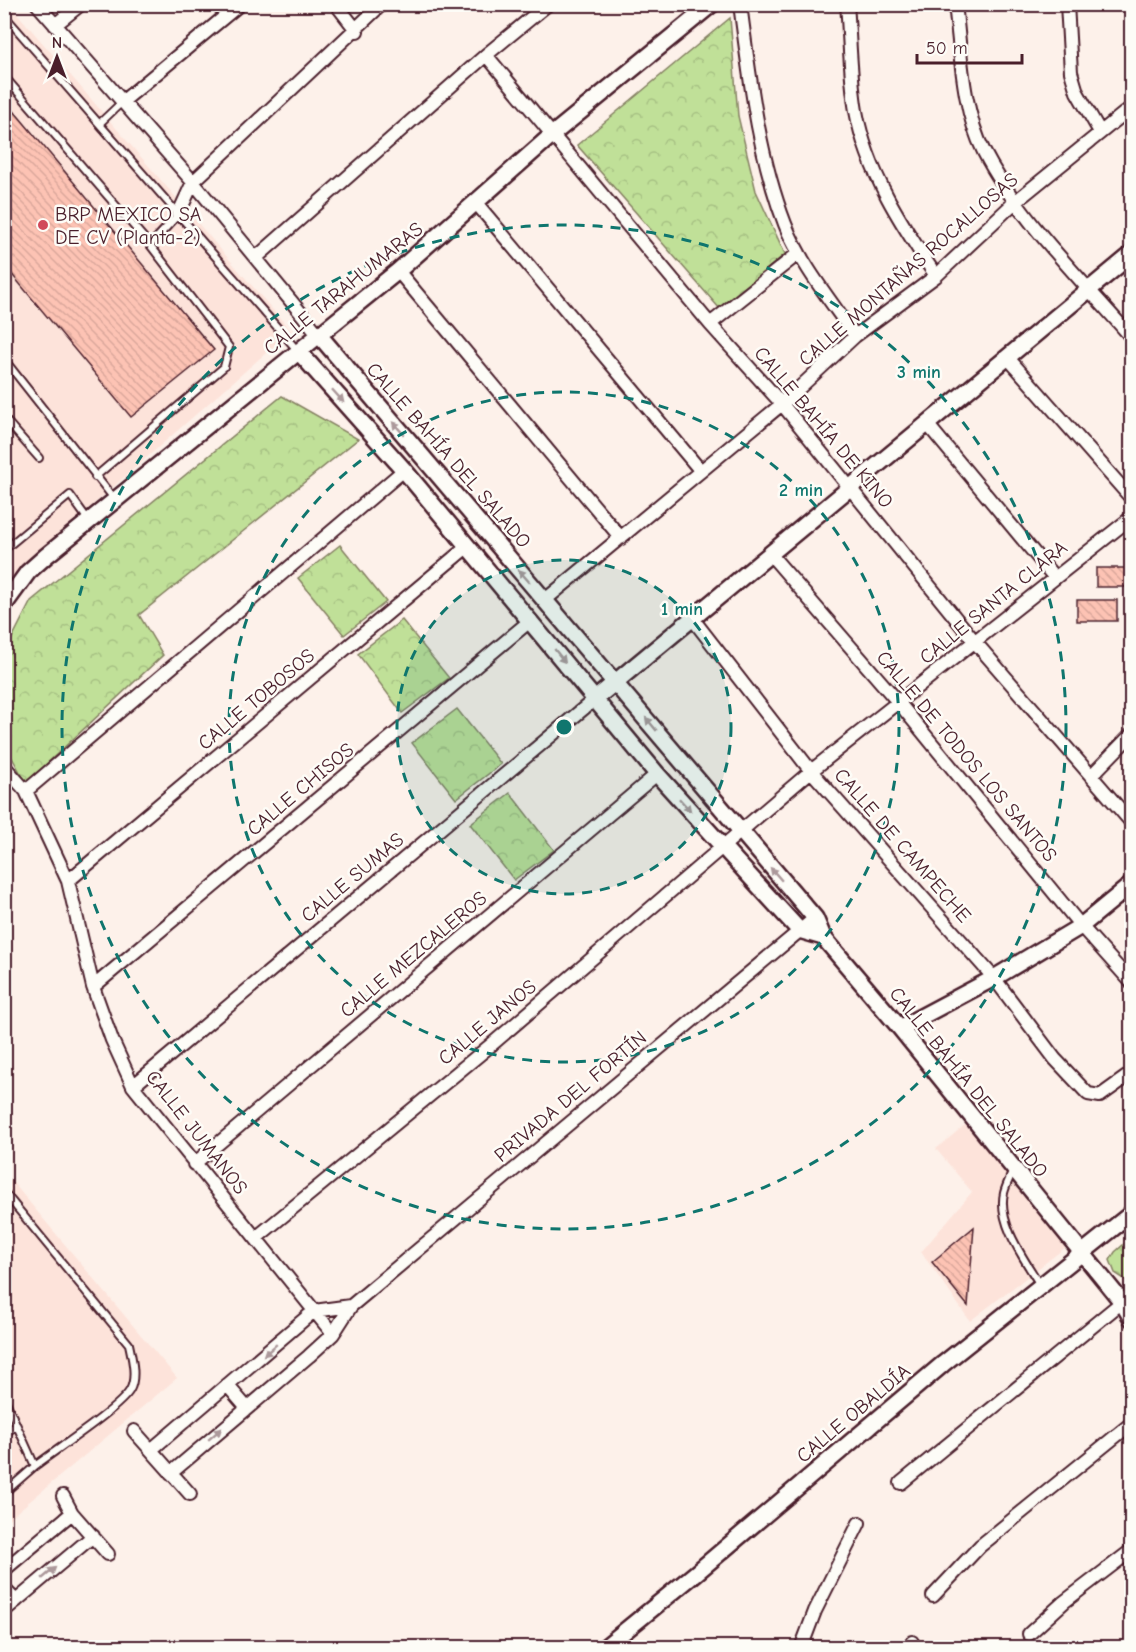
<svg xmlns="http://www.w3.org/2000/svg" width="1136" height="1652" font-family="'Comic Neue',sans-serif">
	<defs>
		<pattern id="forest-crowns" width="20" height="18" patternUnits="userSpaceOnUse" patternTransform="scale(1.5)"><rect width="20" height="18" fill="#c0e098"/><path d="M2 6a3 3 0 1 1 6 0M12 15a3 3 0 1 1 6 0" fill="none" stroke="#a6c083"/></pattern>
		<pattern id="building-back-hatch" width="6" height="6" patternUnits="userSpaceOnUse" patternTransform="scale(1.5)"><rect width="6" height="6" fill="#fdc3b4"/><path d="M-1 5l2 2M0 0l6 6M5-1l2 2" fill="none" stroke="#daa79b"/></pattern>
	</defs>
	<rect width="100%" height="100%" fill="#fdf1ea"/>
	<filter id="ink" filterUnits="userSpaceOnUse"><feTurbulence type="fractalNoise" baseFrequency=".0167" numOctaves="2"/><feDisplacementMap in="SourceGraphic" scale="12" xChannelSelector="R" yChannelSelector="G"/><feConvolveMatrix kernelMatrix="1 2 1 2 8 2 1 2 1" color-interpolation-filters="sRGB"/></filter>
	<g filter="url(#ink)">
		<path fill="#fde3da" d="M 9,4 L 291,331 L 14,574 L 5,593 L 4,5 Z
			M 966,1124 L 1066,1247 L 970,1321 L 921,1252 L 972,1192 L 936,1149 Z
			M 4,1172 L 177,1378 L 5,1522 L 4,1522 Z"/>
		<path fill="url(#forest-crowns)" stroke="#858062" stroke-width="1.5" d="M 730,18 L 738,116 L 756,191 L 785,254 L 720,309 L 577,145 Z
			M 282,396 L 358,439 L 139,615 L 163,655 L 26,783 L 5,745 L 4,654 L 31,601 Z
			M 340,545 L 386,602 L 344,635 L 298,578 Z
			M 402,620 L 449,678 L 402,713 L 358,654 Z
			M 457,709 L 501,764 L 456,799 L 412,743 Z
			M 510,793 L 554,850 L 514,880 L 470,824 Z
			M 1131,1238 L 1131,1280 L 1129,1282 L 1115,1273 L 1110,1260 L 1115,1252 Z"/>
		<path fill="url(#building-back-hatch)" stroke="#4a1f2b" stroke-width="1.5" d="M 4,99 L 214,350 L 131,417 L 4,265 Z
			M 1096,568 L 1132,568 L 1132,587 L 1096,587 Z
			M 1077,600 L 1117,600 L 1117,621 L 1077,621 Z
			M 974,1227 L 968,1306 L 932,1262 Z"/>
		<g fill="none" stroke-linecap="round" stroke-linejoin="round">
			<defs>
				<path id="service" d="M 4,15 L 298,351
					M 4,76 L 150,245 L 229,347 L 224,367 L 95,477
					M 100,123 L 122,102
					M 150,245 L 178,215
					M 4,359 L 115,500
					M 4,418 L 39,458
					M 4,550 L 70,495 L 89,521
					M 1013,1170 C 1010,1178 1006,1185 1004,1193 C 997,1223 1025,1260 1040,1285
					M 4,1192 L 129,1344 C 132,1358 137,1377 130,1390 C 120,1408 54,1451 35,1466
					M 4,1397 L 35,1466 L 4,1493
					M 4,1435 L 16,1425"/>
				<path id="minor" d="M 37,4 L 193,182 L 319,335
					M 336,4 L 357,31
					M 740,4 C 750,79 758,154 785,224 C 801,265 831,301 855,336
					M 847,4 C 850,39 850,76 856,111 C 867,172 902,225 936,276
					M 955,4 C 961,52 962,109 984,152 C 1018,218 1083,281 1132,338
					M 1067,4 L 1071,72 L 1077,92 L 1100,132
					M 55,25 L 81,4
					M 486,55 L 710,324 L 782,404 L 975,642 L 1132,823
					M 122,102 L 240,4
					M 477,204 L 700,470
					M 178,215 L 193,182 L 382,4
					M 257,257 L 486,55 L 548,4
					M 398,271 L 621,538
					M 710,324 L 799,253
					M 1008,358 L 1132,499
					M 928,425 L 1055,578
					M 771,555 L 899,703 L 1081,926 L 1132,983
					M 545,600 L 782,404 L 855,336 L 936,276 L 1015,202 L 1132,107
					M 692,618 L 811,771 L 994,978 L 1055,1059 L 1088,1094 L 1100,1096 L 1132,1073
					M 4,766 L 26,791 L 68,881 L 93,987 L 112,1040 L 133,1086 L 333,1334
					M 1091,776 L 1132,734
					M 26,791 L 404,470
					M 68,881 L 468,546
					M 93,987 L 531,620
					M 133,1086 L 595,699
					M 194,1164 L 657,774
					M 256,1238 L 491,1045 L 811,771 L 1132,517
					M 228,1386 L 246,1407
					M 134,1431 L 190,1494
					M 151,1450 L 314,1311 L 351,1306
					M 171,1473 L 309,1356 L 333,1334 L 351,1306 L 815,918
					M 901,1483 L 1122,1302
					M 63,1496 L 72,1513 L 108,1554
					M 4,1570 L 72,1513
					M 4,1589 L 16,1601
					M 933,1596 L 980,1546 L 1132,1423
					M 4,1611 L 93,1536
					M 1029,1634 L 1064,1602 L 1132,1550
					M 801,1648 L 815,1611 L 859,1523
					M 910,1648 L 912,1642"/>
				<path id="tertiary" d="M 319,335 L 815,918 L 823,937 L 900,1028 L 1122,1302 L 1132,1319
					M 299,352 L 404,470 L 657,774 L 724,848 L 799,930 L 823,937
					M 4,605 L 28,572 L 46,556 L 398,271 L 553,134 L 712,4
					M 595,699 L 1132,254
					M 900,1028 L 994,978 L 1081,926 L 1132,884
					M 604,1648 L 696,1573 L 943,1364 L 1132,1213"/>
			</defs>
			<use href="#service" stroke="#4a1f2b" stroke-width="10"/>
			<use href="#minor" stroke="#4a1f2b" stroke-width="16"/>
			<use href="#tertiary" stroke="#4a1f2b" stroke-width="20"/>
			<use href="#service" stroke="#fdfcf7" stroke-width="6"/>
			<use href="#minor" stroke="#fdfcf7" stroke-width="12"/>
			<use href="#tertiary" stroke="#fdfcf7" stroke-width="15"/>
		</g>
		<defs><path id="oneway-solid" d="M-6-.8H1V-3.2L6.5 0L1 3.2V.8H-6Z" transform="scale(1.5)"/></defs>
		<g fill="#ac999b">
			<use href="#oneway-solid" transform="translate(338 396) rotate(48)"/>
			<use href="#oneway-solid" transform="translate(398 428) rotate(-131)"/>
			<use href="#oneway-solid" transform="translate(524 576) rotate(-131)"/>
			<use href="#oneway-solid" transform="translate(560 656) rotate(51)"/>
			<use href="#oneway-solid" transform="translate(651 724) rotate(-130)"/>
			<use href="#oneway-solid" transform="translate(685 805) rotate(48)"/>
			<use href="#oneway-solid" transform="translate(776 874) rotate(-131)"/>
			<use href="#oneway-solid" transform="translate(270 1350) rotate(139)"/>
			<use href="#oneway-solid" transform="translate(215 1434) rotate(-41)"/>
			<use href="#oneway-solid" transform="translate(49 1573) rotate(-40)"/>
		</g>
	</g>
	<circle cx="564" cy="727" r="167" fill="#0f766e" fill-opacity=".12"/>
	<g fill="none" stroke="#0f766e" stroke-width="3" stroke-dasharray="10 8">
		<circle cx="564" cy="727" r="167"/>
		<circle cx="564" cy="727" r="335"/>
		<circle cx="564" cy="727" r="502"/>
	</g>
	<circle fill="#d1495b" stroke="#fdfcf7" stroke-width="2" cx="43" cy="225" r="6"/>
	<g text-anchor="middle" stroke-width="5" stroke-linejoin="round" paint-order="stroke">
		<g font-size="20" fill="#4a1f2b" stroke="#fdfcf7" text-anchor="start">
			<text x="55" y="221">BRP MEXICO SA<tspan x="55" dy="23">DE CV (Planta-2)</tspan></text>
		</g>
		<g font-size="20" fill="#4a1f2b" stroke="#fdfcf7">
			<text transform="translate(908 269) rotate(-41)" y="7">CALLE MONTAÑAS ROCALLOSAS</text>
			<text transform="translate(343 288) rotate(-39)" y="7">CALLE TARAHUMARAS</text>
			<text transform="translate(824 427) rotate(50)" y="7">CALLE BAHÍA DE KINO</text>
			<text transform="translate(449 455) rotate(49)" y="7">CALLE BAHÍA DEL SALADO</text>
			<text transform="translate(993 602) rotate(-39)" y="7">CALLE SANTA CLARA</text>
			<text transform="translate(256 699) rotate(-40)" y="7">CALLE TOBOSOS</text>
			<text transform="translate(967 756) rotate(50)" y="7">CALLE DE TODOS LOS SANTOS</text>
			<text transform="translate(300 789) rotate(-40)" y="7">CALLE CHISOS</text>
			<text transform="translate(903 845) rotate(49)" y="7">CALLE DE CAMPECHE</text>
			<text transform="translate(352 877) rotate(-40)" y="7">CALLE SUMAS</text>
			<text transform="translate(413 954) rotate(-40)" y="7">CALLE MEZCALEROS</text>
			<text transform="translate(487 1022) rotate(-40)" y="7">CALLE JANOS</text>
			<text transform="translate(969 1082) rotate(51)" y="7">CALLE BAHÍA DEL SALADO</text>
			<text transform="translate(570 1096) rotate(-40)" y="7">PRIVADA DEL FORTÍN</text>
			<text transform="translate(197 1132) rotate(52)" y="7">CALLE JUMANOS</text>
			<text transform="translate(853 1413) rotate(-40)" y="7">CALLE OBALDÍA</text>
		</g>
	</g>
	<circle cx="564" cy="727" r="9" fill="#0f766e" stroke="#fdfcf7" stroke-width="3"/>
	<g font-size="18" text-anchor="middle" font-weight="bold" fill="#0f766e" stroke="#fdfcf7" stroke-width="5" stroke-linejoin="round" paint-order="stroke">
		<text x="919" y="378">3 min</text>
		<text x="801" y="496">2 min</text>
		<text x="682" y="615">1 min</text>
	</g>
	<rect width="1136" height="1652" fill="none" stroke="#fdfcf7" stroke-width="24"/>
	<rect x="12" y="12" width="1112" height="1628" fill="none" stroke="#4a1f2b" stroke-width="2" filter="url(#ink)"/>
	<g transform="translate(57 57)" stroke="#fdfcf7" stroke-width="4.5" paint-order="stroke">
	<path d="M0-4.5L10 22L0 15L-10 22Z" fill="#4a1f2b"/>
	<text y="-9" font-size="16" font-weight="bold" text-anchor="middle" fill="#4a1f2b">N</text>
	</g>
	<path d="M917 54v9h105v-9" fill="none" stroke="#4a1f2b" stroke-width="3"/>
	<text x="926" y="54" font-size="18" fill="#4a1f2b" stroke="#fdfcf7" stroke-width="4.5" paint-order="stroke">50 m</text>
</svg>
